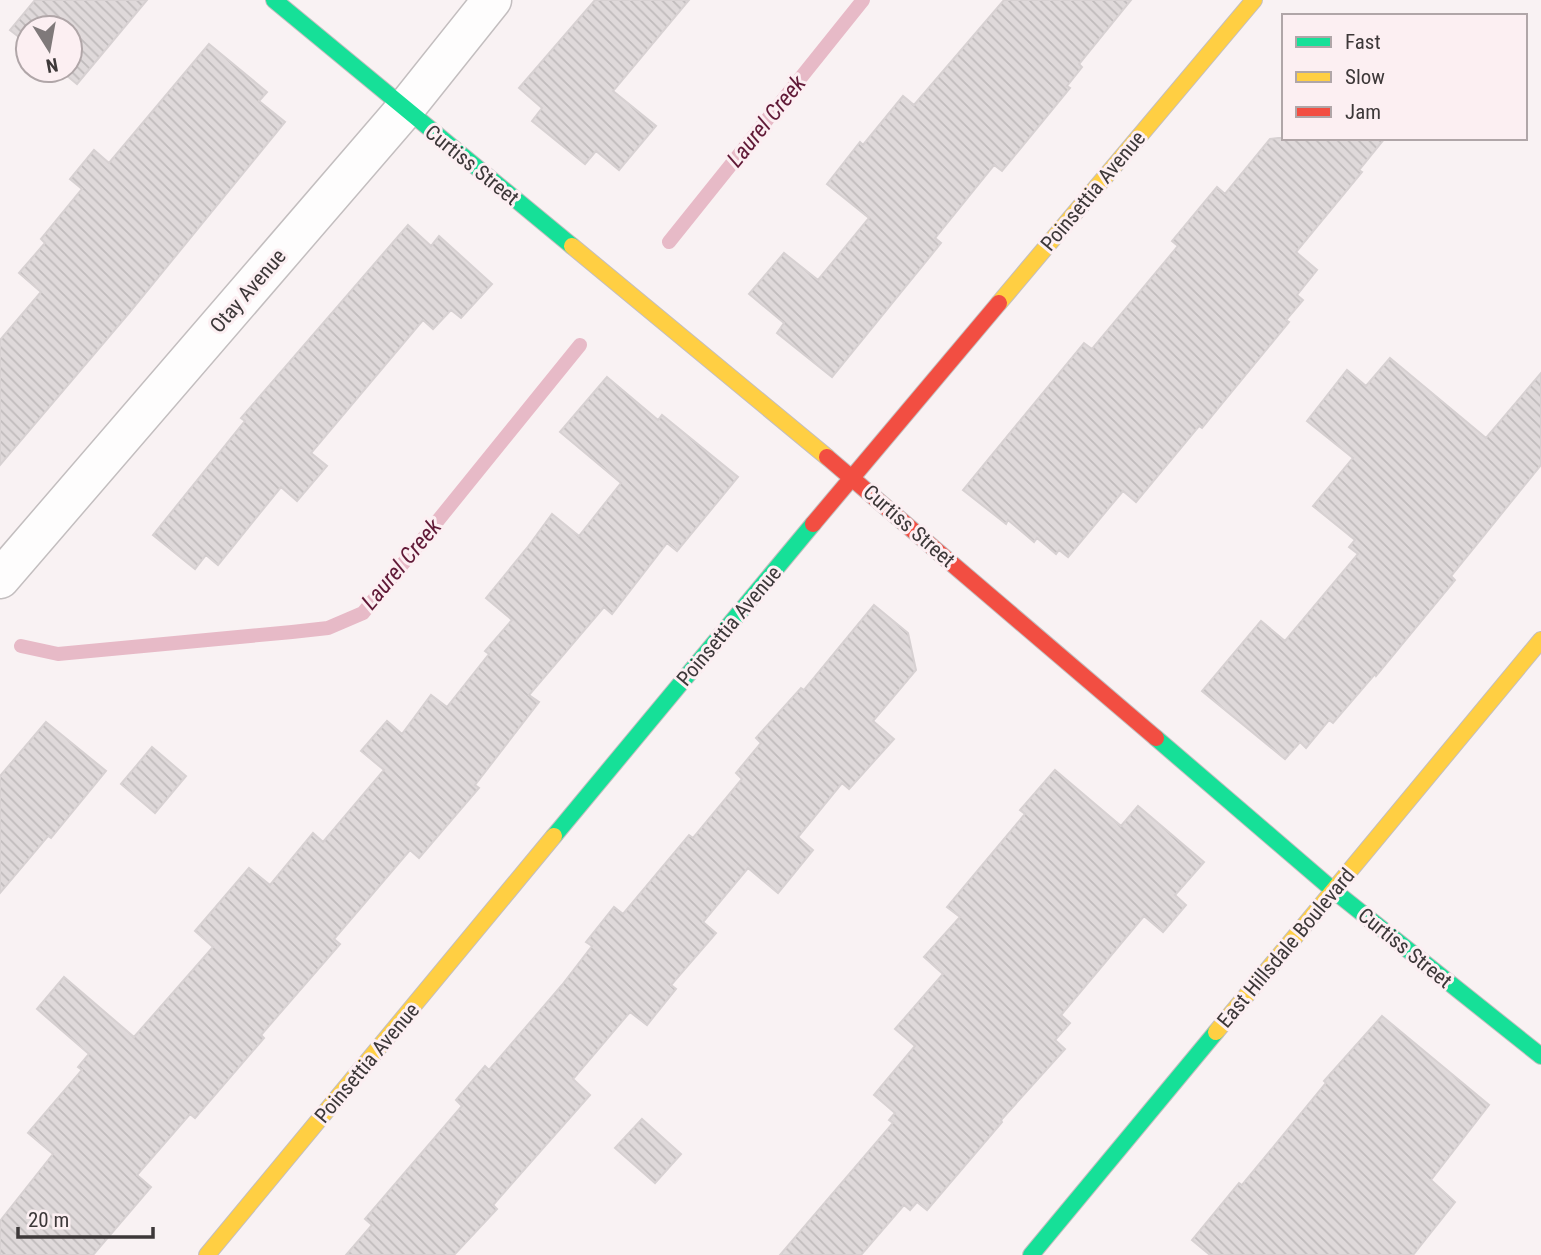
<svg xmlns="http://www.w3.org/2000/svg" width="1541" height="1255" font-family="'Roboto Condensed',sans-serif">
	<defs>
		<pattern id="building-back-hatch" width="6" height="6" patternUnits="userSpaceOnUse" patternTransform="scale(1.75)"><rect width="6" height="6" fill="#dfd9da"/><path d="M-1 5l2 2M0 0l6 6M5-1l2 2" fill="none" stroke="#c0bbbc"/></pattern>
	</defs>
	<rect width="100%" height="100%" fill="#f9f2f3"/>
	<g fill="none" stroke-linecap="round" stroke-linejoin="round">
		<path stroke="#e7bac7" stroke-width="14" d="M 669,242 L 863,0
			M 21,646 L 58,654 L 292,632 L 328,628 L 363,613 L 580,345"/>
	</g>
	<path fill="url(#building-back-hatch)" stroke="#d7d1d2" stroke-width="2" d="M 35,0 L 147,0 L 77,84 L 60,70 L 70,70 L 70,28 L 28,28 L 28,44 L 10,30 Z
		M 595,0 L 689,0 L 613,91 L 656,126 L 619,170 L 596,151 L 585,164 L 532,121 L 542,108 L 519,88 Z
		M 1004,0 L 1131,0 L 1079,64 L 1082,67 L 1067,86 L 1070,88 L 1002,171 L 994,165 L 935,238 L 941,243 L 832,377 L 777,333 L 784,323 L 749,294 L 784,253 L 818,280 L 869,218 L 827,184 L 860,142 L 863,145 L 903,96 L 914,105 Z
		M 209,44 L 267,92 L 259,101 L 285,122 L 129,313 L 0,465 L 0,340 L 41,292 L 19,273 L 45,243 L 41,239 L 82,189 L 70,179 L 94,150 L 109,163 Z
		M 1278,138 L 1385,138 L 1359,170 L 1362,172 L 1296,252 L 1317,270 L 1297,295 L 1303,300 L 1286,320 L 1289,322 L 1202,428 L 1199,426 L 1136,502 L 1123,491 L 1068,557 L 1059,550 L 1056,554 L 1037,538 L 1034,542 L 1008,520 L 1006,524 L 963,490 L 1084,343 L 1092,349 L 1178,246 L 1172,241 L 1217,187 L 1225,194 L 1270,139 Z
		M 408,225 L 431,246 L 439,236 L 492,284 L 461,318 L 451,310 L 433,329 L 423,320 L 311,453 L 327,466 L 297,501 L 281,487 L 218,565 L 206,555 L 195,569 L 153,535 L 245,421 L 241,418 Z
		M 1390,358 L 1486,438 L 1541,373 L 1541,465 L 1451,576 L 1455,580 L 1376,676 L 1375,674 L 1333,723 L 1329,720 L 1306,748 L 1300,742 L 1285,759 L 1202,691 L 1261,621 L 1285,641 L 1358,554 L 1349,547 L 1355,540 L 1313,506 L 1353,458 L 1307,421 L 1347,370 L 1366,386 Z
		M 607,377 L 658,420 L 662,415 L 738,477 L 677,551 L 667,543 L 612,614 L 604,607 L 529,695 L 539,702 L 475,785 L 479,788 L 419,858 L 410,850 L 334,939 L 340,944 L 261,1035 L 264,1038 L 195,1118 L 190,1114 L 137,1175 L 151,1187 L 93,1255 L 0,1255 L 0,1221 L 53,1154 L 28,1133 L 82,1070 L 78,1067 L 89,1054 L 37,1009 L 64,977 L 134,1037 L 213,947 L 195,931 L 249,868 L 270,885 L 313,833 L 323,842 L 384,770 L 361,751 L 387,721 L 402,734 L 431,695 L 447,707 L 489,654 L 485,651 L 512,620 L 486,598 L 527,548 L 552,514 L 579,536 L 621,483 L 560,432 Z
		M 874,605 L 908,633 L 916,670 L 873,721 L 894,739 L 849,789 L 842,783 L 798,837 L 813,850 L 778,893 L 748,868 L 703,922 L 716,933 L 671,985 L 676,989 L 647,1025 L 630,1012 L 573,1079 L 590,1095 L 493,1205 L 497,1209 L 454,1255 L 346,1255 L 372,1225 L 365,1219 L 462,1106 L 456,1100 L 485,1066 L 489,1070 L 562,985 L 592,946 L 586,942 L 614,907 L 623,914 L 689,835 L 693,838 L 742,779 L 736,773 L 761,743 L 756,738 L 801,688 L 804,690 Z
		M 46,722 L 106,771 L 51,838 L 48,836 L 0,893 L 0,776 Z
		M 152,747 L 186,776 L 155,813 L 121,784 Z
		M 1055,770 L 1121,826 L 1138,806 L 1204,862 L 1175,895 L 1186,905 L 1163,932 L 1144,916 L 1061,1015 L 1070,1023 L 1055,1040 L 1065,1049 L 1001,1120 L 1002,1122 L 927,1210 L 917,1202 L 910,1210 L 904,1205 L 861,1255 L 780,1255 L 893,1123 L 889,1120 L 895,1113 L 874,1095 L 915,1046 L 895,1029 L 943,974 L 924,957 L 960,917 L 947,907 L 1025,814 L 1020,810 Z
		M 1382,1016 L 1489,1105 L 1431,1180 L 1455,1202 L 1413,1255 L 1210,1255 L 1192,1240 L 1239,1183 L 1242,1185 L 1326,1083 L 1324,1081 Z
		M 642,1119 L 681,1154 L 655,1183 L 615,1148 Z"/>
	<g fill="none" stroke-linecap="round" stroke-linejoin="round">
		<defs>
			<path id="street" d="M 0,579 L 405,109 L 492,0"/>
			<path id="fast" d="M 274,0 L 572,246
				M 1156,738 L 1333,890 L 1541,1056
				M 554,836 L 813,524
				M 1031,1255 L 1216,1032"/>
			<path id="slow" d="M 572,246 L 827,457
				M 999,303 L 1254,0
				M 1216,1032 L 1541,640
				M 207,1255 L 554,836"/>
			<path id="jam" d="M 827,457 L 1156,738
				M 813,524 L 999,303"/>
		</defs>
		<use href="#street" stroke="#c3bebf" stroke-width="41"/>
		<use href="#fast" stroke="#c3bebf" stroke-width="18"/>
		<use href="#slow" stroke="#c3bebf" stroke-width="18"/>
		<use href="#jam" stroke="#c3bebf" stroke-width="18"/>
		<use href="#street" stroke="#fefdfd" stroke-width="38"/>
		<use href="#fast" stroke="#16e098" stroke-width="16"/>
		<use href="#slow" stroke="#ffcf43" stroke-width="16"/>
		<use href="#jam" stroke="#f24e42" stroke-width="16"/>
	</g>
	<g text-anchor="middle" stroke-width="6" stroke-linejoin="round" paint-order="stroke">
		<g font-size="21" fill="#3d3839" stroke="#fceff2">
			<text transform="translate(472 165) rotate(39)" y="7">Curtiss Street</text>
			<text transform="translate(1093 191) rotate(-50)" y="7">Poinsettia Avenue</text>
			<text transform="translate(248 291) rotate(-49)" y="7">Otay Avenue</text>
			<text transform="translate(909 526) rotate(41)" y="7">Curtiss Street</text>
			<text transform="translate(729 626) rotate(-50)" y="7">Poinsettia Avenue</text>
			<text transform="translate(1286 948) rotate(-50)" y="7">East Hillsdale Boulevard</text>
			<text transform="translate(1405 948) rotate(39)" y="7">Curtiss Street</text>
			<text transform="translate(367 1063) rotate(-50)" y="7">Poinsettia Avenue</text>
		</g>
		<g font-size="23" font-style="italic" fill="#611a37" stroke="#fceff2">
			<text transform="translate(766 121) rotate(-51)" y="8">Laurel Creek</text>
			<text transform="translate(401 564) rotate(-50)" y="8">Laurel Creek</text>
		</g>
	</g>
	<rect x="1282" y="14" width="245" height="126" fill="#fceff2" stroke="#b0a6a8" stroke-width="2"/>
	<rect x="1296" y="37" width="35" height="10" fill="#16e098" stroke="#b0a6a8" stroke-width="2"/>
	<text x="1345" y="49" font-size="21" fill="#3d3839">Fast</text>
	<rect x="1296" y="72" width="35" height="10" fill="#ffcf43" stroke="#b0a6a8" stroke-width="2"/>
	<text x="1345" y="84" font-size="21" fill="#3d3839">Slow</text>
	<rect x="1296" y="107" width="35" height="10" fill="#f24e42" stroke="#b0a6a8" stroke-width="2"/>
	<text x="1345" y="119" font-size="21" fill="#3d3839">Jam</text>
	<g transform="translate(49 49) rotate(169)"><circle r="33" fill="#fceff2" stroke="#b0a6a8" stroke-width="2"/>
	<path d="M0-5L12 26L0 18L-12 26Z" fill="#7f797a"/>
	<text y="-10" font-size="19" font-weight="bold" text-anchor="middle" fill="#3d3839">N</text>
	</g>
	<path d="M18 1227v10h135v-10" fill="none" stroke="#3d3839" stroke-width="3.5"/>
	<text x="28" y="1227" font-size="21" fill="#3d3839" stroke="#fceff2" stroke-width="5" paint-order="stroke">20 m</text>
</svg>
